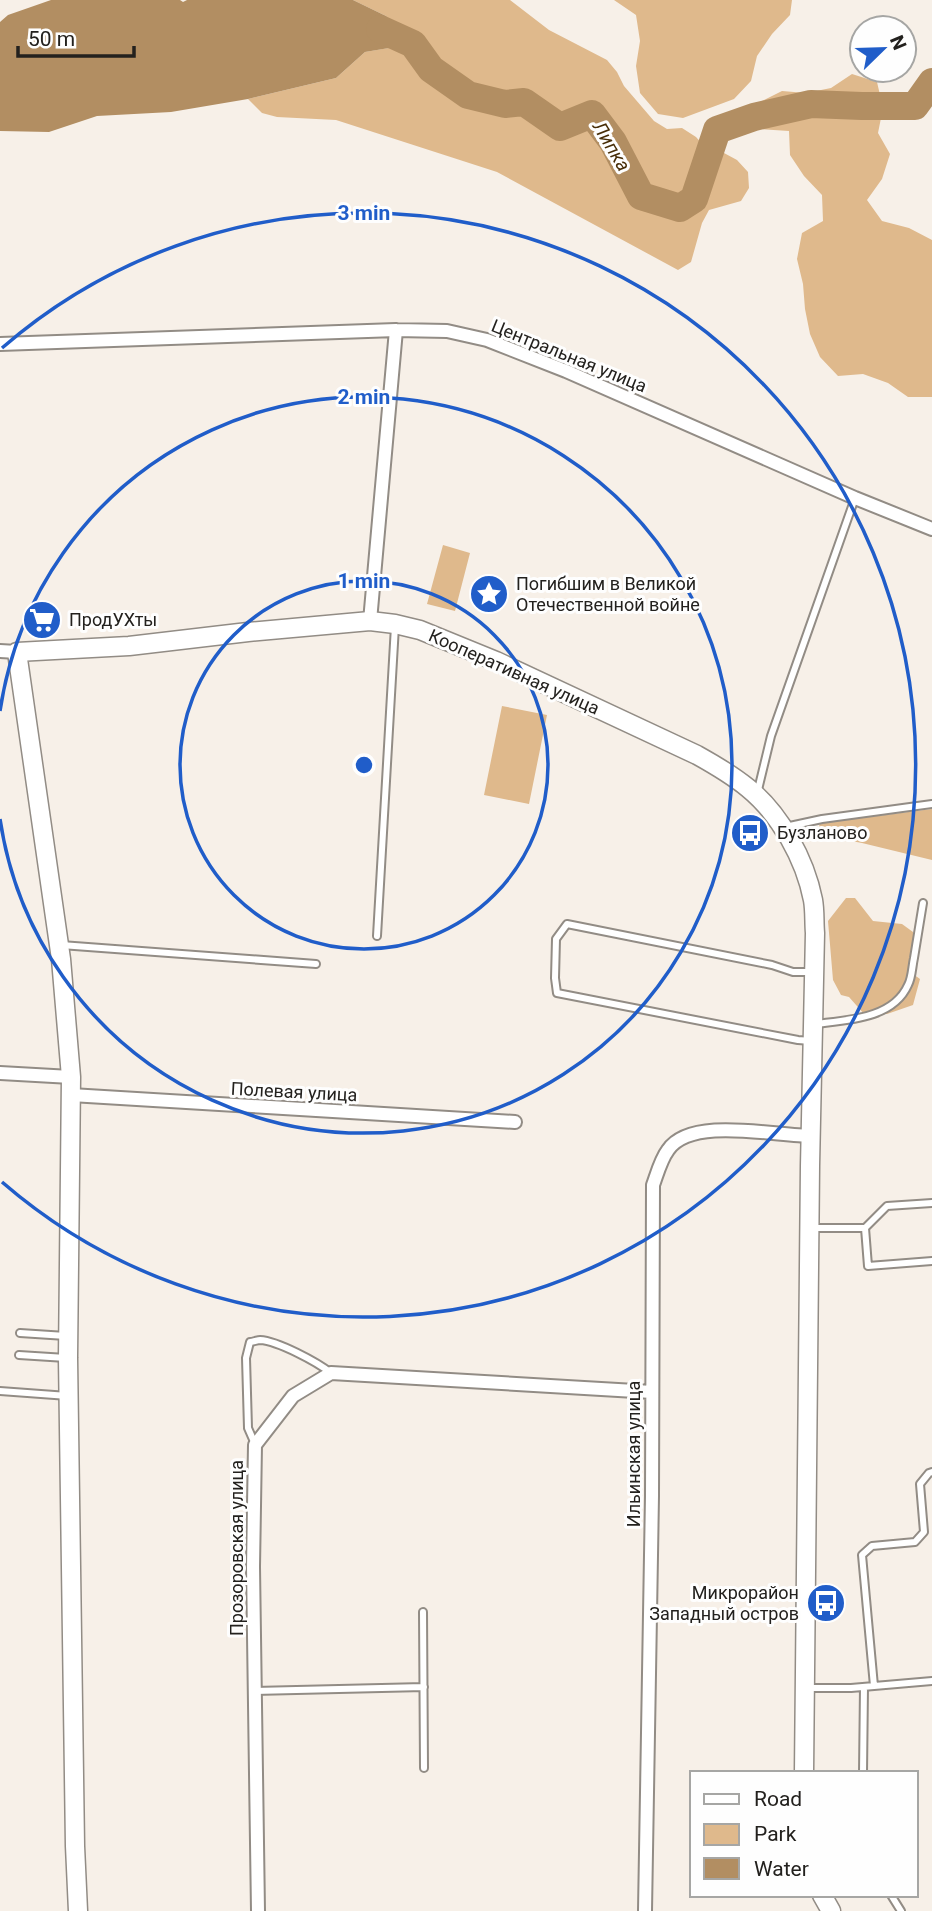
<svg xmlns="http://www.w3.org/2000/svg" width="932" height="1911" font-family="Roboto,sans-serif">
	<rect width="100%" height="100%" fill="#f7f0e8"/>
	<path fill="#dfb98c" d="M 353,0 L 510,0 L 549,30 L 607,60 L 617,72 L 624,86 L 654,121 L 667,129 L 682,128 L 696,137 L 707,149 L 724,153 L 737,160 L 748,172 L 749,188 L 741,201 L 709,210 L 702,223 L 691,262 L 678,270 L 497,172 L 336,120 L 277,117 L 262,113 L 248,99 L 336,78 L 365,52 L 412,44 L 386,16 Z
		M 614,0 L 792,0 L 790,15 L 772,34 L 757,56 L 751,81 L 734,99 L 683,118 L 658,114 L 640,93 L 636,66 L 640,41 L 636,15 Z
		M 852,74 L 877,82 L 883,108 L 878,133 L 890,154 L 882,179 L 867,200 L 882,221 L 909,228 L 932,240 L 932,397 L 908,397 L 888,383 L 863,374 L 838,376 L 820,357 L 810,334 L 805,309 L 803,284 L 797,259 L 802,233 L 823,221 L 822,195 L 804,176 L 790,155 L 789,131 L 759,129 L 748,108 L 782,91 L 806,93 L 831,88 Z
		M 443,545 L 470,553 L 455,611 L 427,604 Z
		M 502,706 L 547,715 L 529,804 L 484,795 Z
		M 932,809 L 932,860 L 862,843 L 846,840 L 830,841 L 823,837 L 818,830 L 820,823 Z
		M 846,898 L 855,898 L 873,921 L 902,924 L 913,932 L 913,974 L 920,979 L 913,1005 L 887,1014 L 864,1014 L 849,997 L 841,995 L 833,980 L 828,921 Z"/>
	<path fill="#b28e62" d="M 51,0 L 180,0 L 183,2 L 187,0 L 353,0 L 386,16 L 413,44 L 365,52 L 336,78 L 248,99 L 171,112 L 97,116 L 49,132 L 0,131 L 0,22 L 8,15 Z"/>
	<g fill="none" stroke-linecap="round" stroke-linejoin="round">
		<path stroke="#b28e62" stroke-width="28" d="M 380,29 L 413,44 L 431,69 L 468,95 L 505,104 L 524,102 L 560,127 L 592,114 L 613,142 L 641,196 L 680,208 L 694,199 L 717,130 L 754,117 L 811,104 L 862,106 L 915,106 L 932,82"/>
		<defs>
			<path id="lane" d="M 757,794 L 771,736 L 855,498
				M 785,827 L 822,819 L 932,804
				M 377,936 L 395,626
				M 61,945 L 316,964
				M 815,1024 C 847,1020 893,1019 908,985 C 912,978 912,967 914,958 C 917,940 920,922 923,903
				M 811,1041 L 798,1040 L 557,993 L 555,978 L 556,939 L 567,924 L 772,965 L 793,972 L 812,972
				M 811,1228 L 865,1228 L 887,1206 L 932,1203
				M 865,1228 L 868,1266 L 932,1261
				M 20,1333 L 66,1336
				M 19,1355 L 66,1358
				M 0,1391 L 68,1396
				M 255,1444 L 248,1428 L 246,1358 L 250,1342 C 252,1342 258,1340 260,1340 C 278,1341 317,1362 331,1373
				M 423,1612 L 424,1768
				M 874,1686 L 862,1555 L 872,1546 L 915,1542 L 924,1532 L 920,1484 L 929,1473 L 932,1472
				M 807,1688 L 851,1688 L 932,1681
				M 254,1691 L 424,1687
				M 863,1773 L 864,1687
				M 891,1895 L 901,1911"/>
			<path id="street" d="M 0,344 L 396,330 L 447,331 L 487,340 L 566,371 L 855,498 L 932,529
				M 370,621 L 396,330
				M 0,651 L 17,652
				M 0,1073 L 71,1077
				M 71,1095 L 515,1122
				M 258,1911 L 253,1567 L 255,1445 L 293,1396 L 331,1373 L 652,1392
				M 645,1911 L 652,1496 L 653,1185 C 657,1174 661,1159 668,1150 C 691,1116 775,1136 811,1136"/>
			<path id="secondary" d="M 822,1895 L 831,1911
				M 78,1911 L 75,1846 L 68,1358 L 71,1077 L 61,959 L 17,652 L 129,646 L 248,632 L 370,621 L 395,624 L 420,630 L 496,661 L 697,755 C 715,765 732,775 748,788 C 780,814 805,859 813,900 C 815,911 814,922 815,933 L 810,1166 L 804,1773"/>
		</defs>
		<use href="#lane" stroke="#928c85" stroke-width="10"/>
		<use href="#street" stroke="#928c85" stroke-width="16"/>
		<use href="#secondary" stroke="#928c85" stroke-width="21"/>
		<use href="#lane" stroke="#fff" stroke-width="6"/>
		<use href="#street" stroke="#fff" stroke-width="12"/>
		<use href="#secondary" stroke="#fff" stroke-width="18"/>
	</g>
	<g fill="none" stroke="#205dc9" stroke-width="3.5">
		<circle cx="364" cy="765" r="184"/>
		<path d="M0 711A368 368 0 1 1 0 819"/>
		<path d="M2 348A552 552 0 1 1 2 1182"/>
	</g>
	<defs>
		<symbol id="sight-disc" viewBox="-11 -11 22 22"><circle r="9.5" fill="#205dc9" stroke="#fefefe"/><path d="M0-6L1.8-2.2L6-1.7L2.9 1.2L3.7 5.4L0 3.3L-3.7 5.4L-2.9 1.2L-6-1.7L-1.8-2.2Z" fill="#fff"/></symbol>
		<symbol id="supermarket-disc" viewBox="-11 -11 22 22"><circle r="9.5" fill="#205dc9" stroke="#fefefe"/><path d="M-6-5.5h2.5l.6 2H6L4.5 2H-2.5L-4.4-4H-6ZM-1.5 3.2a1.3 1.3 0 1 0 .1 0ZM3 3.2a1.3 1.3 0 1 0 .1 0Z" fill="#fff"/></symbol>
		<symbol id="bus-disc" viewBox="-11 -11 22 22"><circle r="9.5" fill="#205dc9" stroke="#fefefe"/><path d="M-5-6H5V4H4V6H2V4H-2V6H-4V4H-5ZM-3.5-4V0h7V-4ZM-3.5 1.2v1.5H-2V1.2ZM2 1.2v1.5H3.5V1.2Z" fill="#fff"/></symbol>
	</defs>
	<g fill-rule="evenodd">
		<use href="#sight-disc" x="467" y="572" width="44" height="44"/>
		<use href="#supermarket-disc" x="20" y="598" width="44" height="44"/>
		<use href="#bus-disc" x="728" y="811" width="44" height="44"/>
		<use href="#bus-disc" x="804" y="1581" width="44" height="44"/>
	</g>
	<g text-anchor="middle" stroke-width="6" stroke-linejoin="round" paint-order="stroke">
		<g font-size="18" fill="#23211e" stroke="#fefefe">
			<text transform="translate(569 356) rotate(22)" y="6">Центральная улица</text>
			<text transform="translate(514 672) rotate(24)" y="6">Кооперативная улица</text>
			<text transform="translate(294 1092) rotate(3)" y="6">Полевая улица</text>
			<text transform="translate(634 1454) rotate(-90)" y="6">Ильинская улица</text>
			<text transform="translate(237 1548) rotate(-90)" y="6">Прозоровская улица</text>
		</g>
		<g font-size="18" fill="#23211e" stroke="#fefefe" text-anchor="start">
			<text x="516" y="590">Погибшим в Великой<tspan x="516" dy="21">Отечественной войне</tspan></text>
			<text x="69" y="626">ПродУХты</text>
			<text x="777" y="839">Бузланово</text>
			<text x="799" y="1599" text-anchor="end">Микрорайон<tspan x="799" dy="21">Западный остров</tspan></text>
		</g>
		<g font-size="19" font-style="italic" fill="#472d07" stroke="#fefefe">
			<text transform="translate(612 146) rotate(59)" y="7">Липка</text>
		</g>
	</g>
	<circle cx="364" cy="765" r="10" fill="#205dc9" stroke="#fefefe" stroke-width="3.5"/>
	<g font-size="21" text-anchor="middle" font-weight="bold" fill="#205dc9" stroke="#fefefe" stroke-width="6" stroke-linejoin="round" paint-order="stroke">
		<text x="364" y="220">3 min</text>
		<text x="364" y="404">2 min</text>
		<text x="364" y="588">1 min</text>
	</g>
	<rect x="690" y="1771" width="228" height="126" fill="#fefefe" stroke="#a6a6a4" stroke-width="2"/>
	<rect x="704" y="1794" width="35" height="10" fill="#ffffff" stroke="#a6a6a4" stroke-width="2"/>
	<text x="754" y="1806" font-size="21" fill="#23211e">Road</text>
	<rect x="704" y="1824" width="35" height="21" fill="#dfb98c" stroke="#a6a6a4" stroke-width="2"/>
	<text x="754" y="1841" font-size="21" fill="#23211e">Park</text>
	<rect x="704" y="1858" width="35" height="21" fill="#b28e62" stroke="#a6a6a4" stroke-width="2"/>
	<text x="754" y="1876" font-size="21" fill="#23211e">Water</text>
	<g transform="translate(883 49) rotate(67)"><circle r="33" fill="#fefefe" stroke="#a6a6a4" stroke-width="2"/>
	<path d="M0-5L12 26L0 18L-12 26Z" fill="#205dc9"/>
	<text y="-10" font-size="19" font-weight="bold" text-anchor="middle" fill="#23211e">N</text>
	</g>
	<path d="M18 46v10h116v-10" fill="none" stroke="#23211e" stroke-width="3.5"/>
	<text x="28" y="46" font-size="21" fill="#23211e" stroke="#fefefe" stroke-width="5" paint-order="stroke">50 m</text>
</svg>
